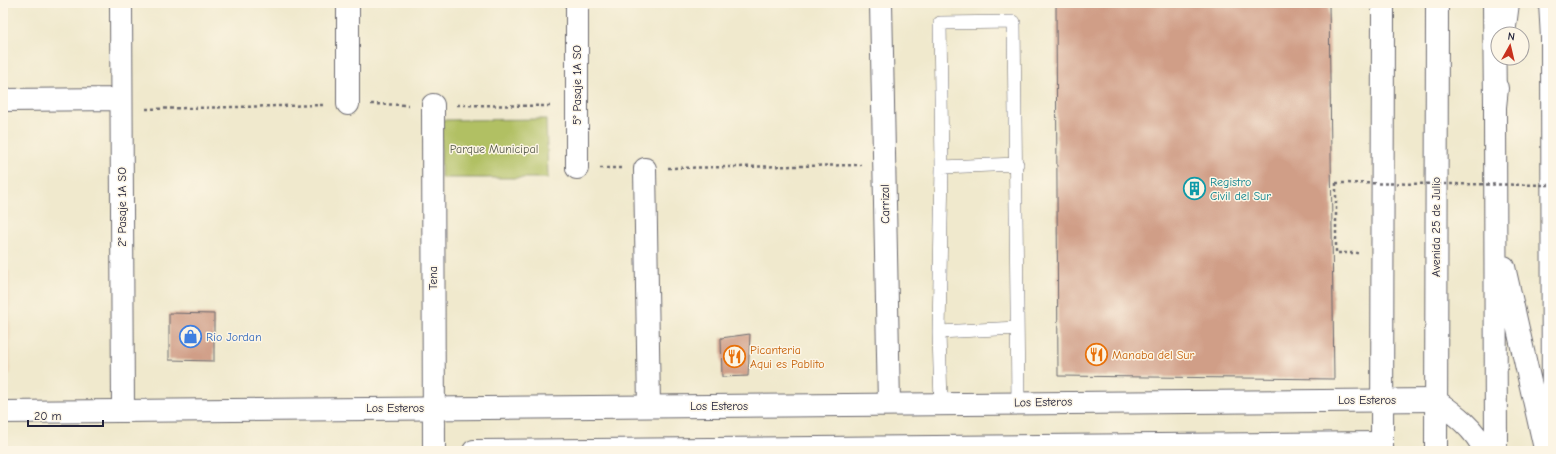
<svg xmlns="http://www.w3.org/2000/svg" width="1556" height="454" font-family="'Comic Neue',sans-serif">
	<rect width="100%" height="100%" fill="#fcf5e5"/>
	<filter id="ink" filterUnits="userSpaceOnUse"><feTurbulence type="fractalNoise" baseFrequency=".025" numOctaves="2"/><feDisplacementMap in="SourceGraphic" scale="8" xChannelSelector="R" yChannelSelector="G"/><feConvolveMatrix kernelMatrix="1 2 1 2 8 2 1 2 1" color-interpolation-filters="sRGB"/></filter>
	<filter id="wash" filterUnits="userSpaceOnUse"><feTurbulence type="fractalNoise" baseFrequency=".012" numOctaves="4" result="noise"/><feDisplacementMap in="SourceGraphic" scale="16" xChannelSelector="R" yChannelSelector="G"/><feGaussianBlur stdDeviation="0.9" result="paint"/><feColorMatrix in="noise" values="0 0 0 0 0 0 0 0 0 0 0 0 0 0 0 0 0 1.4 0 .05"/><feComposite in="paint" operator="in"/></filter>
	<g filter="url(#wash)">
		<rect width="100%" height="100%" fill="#f0e9cd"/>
		<path fill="#edd7ba" d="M 3,271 L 10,271 L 11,374 L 3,374 Z"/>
		<path fill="#b1c063" stroke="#6a714f" d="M 546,119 L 548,178 L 441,178 L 441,120 Z"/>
		<g id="blocks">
			<path fill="#d09e87" d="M 1056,3 L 1329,3 L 1334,379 L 1058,376 Z
				M 169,313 L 214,314 L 214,361 L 169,360 Z
				M 750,334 L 748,376 L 722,377 L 721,338 Z"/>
		</g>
	</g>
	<g filter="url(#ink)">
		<use href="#blocks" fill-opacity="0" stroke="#6a686e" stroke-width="1"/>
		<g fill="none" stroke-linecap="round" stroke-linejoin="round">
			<defs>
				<path id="lane" d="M 942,167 L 1017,164
					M 1017,328 L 939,332 L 942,167 L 940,23 L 1014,22 L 1018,402
					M 939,332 L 941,404"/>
				<path id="street" d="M 121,3 L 123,411
					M 881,3 L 889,404
					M 3,100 L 121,99
					M 348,104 L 348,3
					M 433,105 L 434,451
					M 577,168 L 577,3
					M 645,169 L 649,406"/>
				<path id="secondary" d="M 3,412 L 1435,400
					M 474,451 L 1382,443"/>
				<path id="primary" d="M 1550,3 L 1552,38 L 1553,451
					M 1504,34 L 1508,3
					M 1504,267 L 1544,444
					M 1435,400 C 1455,414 1475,429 1485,451
					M 1382,451 L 1383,3
					M 1436,451 L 1437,3
					M 1496,451 L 1495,107 L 1497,88"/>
				<path id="highway" d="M 1494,3 L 1495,107"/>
			</defs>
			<use href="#lane" stroke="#6a686e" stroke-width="14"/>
			<use href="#street" stroke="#6a686e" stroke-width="24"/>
			<use href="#secondary" stroke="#6a686e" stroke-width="24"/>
			<use href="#primary" stroke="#6a686e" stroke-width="24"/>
			<use href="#highway" stroke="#6a686e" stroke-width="24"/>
			<path stroke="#6a686e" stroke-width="2.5" stroke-dasharray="3 3" stroke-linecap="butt" d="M 371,104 L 408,105
				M 457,105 L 552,106
				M 146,109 L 324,105
				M 600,168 L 621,168
				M 668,168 L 861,165
				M 1336,183 L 1336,253 L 1358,253"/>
			<use href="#lane" stroke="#fff" stroke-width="13"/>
			<use href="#street" stroke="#fff" stroke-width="22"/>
			<use href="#secondary" stroke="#fff" stroke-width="22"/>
			<use href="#primary" stroke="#fff" stroke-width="22"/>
			<use href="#highway" stroke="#fff" stroke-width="22"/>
			<path stroke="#6a686e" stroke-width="2.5" stroke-dasharray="3 3" stroke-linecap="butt" d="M 1336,183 L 1553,185"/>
		</g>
	</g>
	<defs>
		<symbol id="building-ring" viewBox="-11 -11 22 22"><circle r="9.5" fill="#fcf5e5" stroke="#0f9aa8" stroke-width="1.5"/><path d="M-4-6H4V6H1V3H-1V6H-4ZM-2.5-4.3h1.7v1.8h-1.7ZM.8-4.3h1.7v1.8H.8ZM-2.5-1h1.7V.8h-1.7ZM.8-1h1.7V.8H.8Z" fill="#0f9aa8"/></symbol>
		<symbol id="shop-ring" viewBox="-11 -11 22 22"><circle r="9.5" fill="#fcf5e5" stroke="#3f7fe0" stroke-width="1.5"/><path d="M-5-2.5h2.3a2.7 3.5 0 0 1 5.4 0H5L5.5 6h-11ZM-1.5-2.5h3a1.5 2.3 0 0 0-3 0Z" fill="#3f7fe0"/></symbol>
		<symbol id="restaurant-ring" viewBox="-11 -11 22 22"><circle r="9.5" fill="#fcf5e5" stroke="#e8710a" stroke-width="1.5"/><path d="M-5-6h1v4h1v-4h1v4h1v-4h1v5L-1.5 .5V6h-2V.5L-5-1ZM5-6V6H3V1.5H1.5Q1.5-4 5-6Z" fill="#e8710a"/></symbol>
	</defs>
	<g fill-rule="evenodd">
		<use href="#building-ring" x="1182" y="176" width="25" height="25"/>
		<use href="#shop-ring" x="178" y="324" width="25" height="25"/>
		<use href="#restaurant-ring" x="1084" y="342" width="25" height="25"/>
		<use href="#restaurant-ring" x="722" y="344" width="25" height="25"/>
	</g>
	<g text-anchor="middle" stroke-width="3" stroke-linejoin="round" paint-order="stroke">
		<g font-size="12" fill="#22223b" stroke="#fcf5e5">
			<text transform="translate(577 85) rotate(-90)" y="4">5° Pasaje 1A SO</text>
			<text transform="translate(885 204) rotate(-91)" y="4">Carrizal</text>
			<text transform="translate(122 207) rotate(-90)" y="4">2° Pasaje 1A SO</text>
			<text transform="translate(1436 227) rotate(-90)" y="4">Avenida 25 de Julio</text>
			<text transform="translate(433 278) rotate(-90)" y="4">Tena</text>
			<text x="1367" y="404">Los Esteros</text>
			<text transform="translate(1043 402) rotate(-1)" y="4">Los Esteros</text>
			<text x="719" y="410">Los Esteros</text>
			<text x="395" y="412">Los Esteros</text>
		</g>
		<g font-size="12" fill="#545949" stroke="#fcf5e5">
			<text x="494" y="153">Parque Municipal</text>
		</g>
		<g font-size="12" fill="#0d838f" stroke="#fcf5e5" text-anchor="start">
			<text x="1210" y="186">Registro<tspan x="1210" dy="14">Civil del Sur</tspan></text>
		</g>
		<g font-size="12" fill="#366cbe" stroke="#fcf5e5" text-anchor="start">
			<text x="206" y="341">Rio Jordan</text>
		</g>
		<g font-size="12" fill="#c56008" stroke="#fcf5e5" text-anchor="start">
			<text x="750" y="354">Picanteria<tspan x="750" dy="14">Aqui es Pablito</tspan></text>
			<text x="1112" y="359">Manaba del Sur</text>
		</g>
	</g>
	<rect width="1556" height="454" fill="none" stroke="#fcf5e5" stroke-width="16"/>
	<g transform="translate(1510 46) rotate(8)"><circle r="19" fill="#fcf5e5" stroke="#a5a1a1"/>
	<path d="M0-3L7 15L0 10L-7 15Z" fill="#c8321e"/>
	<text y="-6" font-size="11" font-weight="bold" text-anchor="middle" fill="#22223b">N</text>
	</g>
	<path d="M28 420v6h75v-6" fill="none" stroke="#22223b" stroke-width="2"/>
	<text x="34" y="420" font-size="12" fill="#22223b" stroke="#fcf5e5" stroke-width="3" paint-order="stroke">20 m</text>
</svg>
